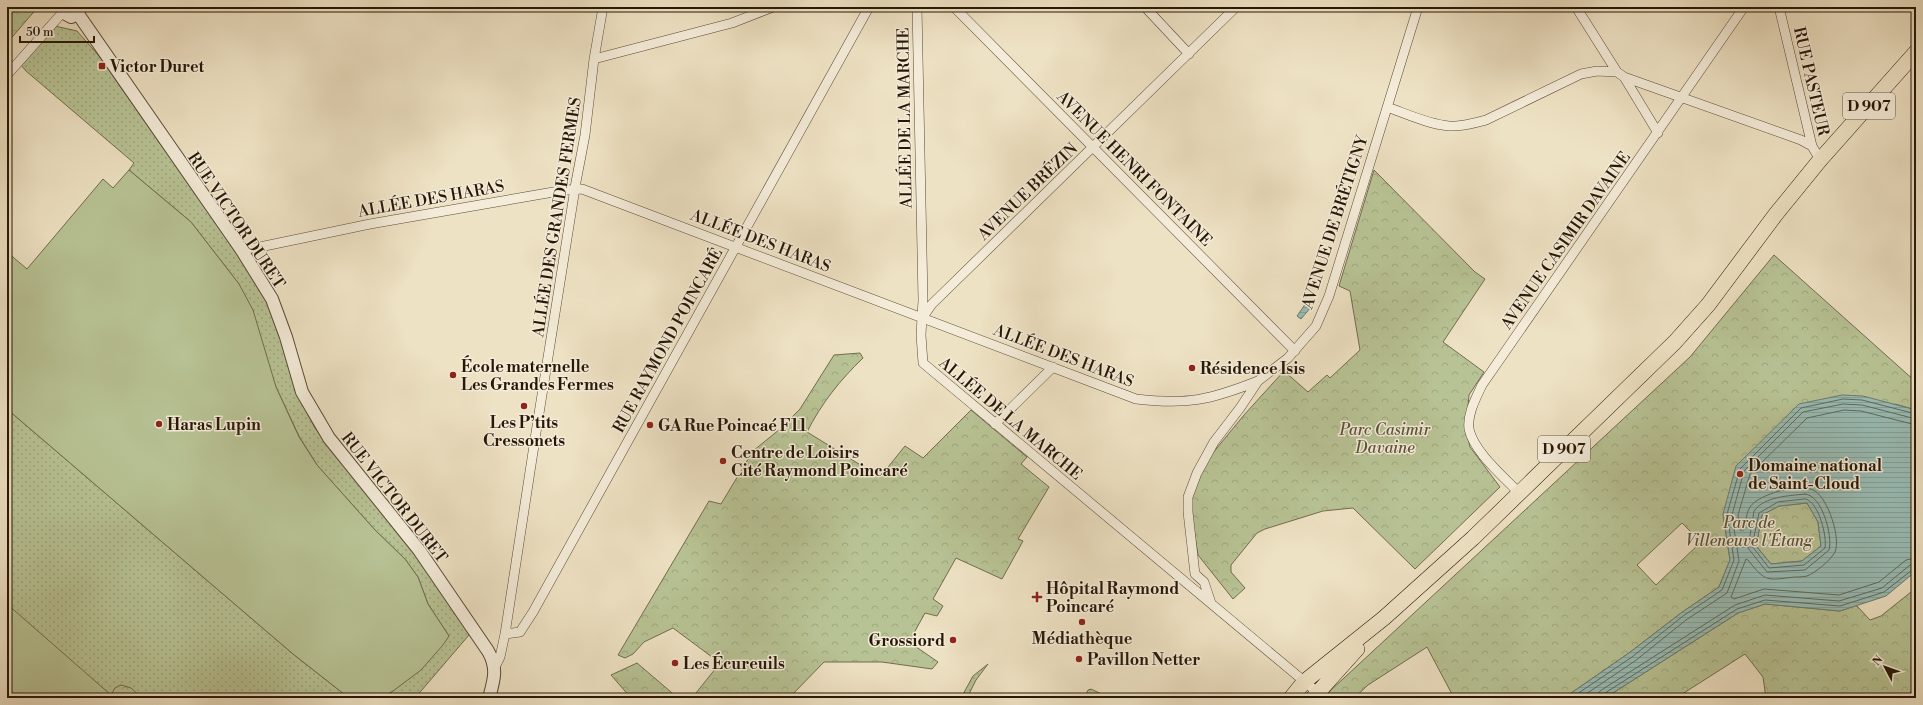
<svg xmlns="http://www.w3.org/2000/svg" width="1923" height="705" font-family="'Libre Bodoni',serif">
	<defs>
		<pattern id="grass-dots" width="8" height="8" patternUnits="userSpaceOnUse"><rect width="8" height="8" fill="#b8c395"/><path d="M2 2h.1M6 6h.1" fill="none" stroke="#9ea77f" stroke-width="1.8" stroke-linecap="round"/></pattern>
		<pattern id="forest-crowns" width="20" height="18" patternUnits="userSpaceOnUse"><rect width="20" height="18" fill="#b8c395"/><path d="M2 6a3 3 0 1 1 6 0M12 15a3 3 0 1 1 6 0" fill="none" stroke="#9ea77f"/></pattern>
		<pattern id="water-rules" width="6" height="5" patternUnits="userSpaceOnUse"><rect width="6" height="5" fill="#99bdb6"/><path d="M0 2.5h6" fill="none" stroke="#84a29b"/></pattern>
	</defs>
	<rect width="100%" height="100%" fill="#eee2c4"/>
	<filter id="stains"><feTurbulence type="fractalNoise" baseFrequency=".005" numOctaves="4"/><feColorMatrix values="0 0 0 0 .2 0 0 0 0 .09 0 0 0 0 .02 0 0 0 .5 -.17"/></filter>
	<radialGradient id="worn" r=".72"><stop offset=".6" stop-color="#630" stop-opacity="0"/><stop offset="1" stop-color="#630" stop-opacity=".3"/></radialGradient>
	<path fill="url(#grass-dots)" stroke="#706d4e" d="M 55,26 L 77,31 L 99,56 L 249,271 L 274,314 L 301,402 L 315,428 L 330,448 L 410,541 L 466,627 L 469,635 L 415,698 L 380,698 L 393,691 L 449,636 L 428,604 L 418,577 L 405,559 L 375,530 L 317,465 L 299,436 L 276,387 L 239,284 L 191,222 L 129,170 L 134,163 L 26,71 L 21,65 Z
		M 7,409 L 293,654 L 349,698 L 7,698 Z
		M 988,664 L 976,680 L 967,698 L 961,698 L 973,676 Z
		M 1091,689 L 1110,698 L 1084,698 L 1088,690 Z"/>
	<path fill="url(#forest-crowns)" stroke="#706d4e" fill-rule="evenodd" d="M 7,7 L 38,7 L 7,43 Z
		M 1374,170 L 1475,272 L 1485,279 L 1443,342 L 1484,372 L 1469,395 L 1466,429 L 1470,447 L 1500,487 L 1415,569 L 1353,508 L 1323,511 L 1265,529 L 1257,533 L 1231,565 L 1231,572 L 1245,588 L 1233,599 L 1198,555 L 1191,512 L 1192,491 L 1203,465 L 1244,415 L 1284,371 L 1308,392 L 1327,375 L 1330,378 L 1360,350 L 1350,291 L 1339,286 Z
		M 1774,255 L 1916,382 L 1916,410 L 1895,404 L 1723,514 L 1730,560 L 1719,587 L 1681,613 L 1629,653 L 1564,698 L 1454,698 L 1427,647 L 1368,685 L 1354,698 L 1325,698 L 1330,691 L 1690,357 ZM 1682,523 L 1701,542 L 1656,585 L 1637,565 Z
		M 860,353 L 863,358 C 840,380 821,404 807,432 L 880,477 L 905,446 L 923,458 L 971,410 L 1027,457 L 1021,464 L 1049,487 L 1018,539 L 1023,541 L 1002,579 L 956,558 L 933,599 L 943,606 L 937,616 L 925,613 L 909,642 L 938,662 L 932,669 L 882,662 L 824,662 L 789,698 L 692,698 L 720,663 L 673,628 L 644,642 L 633,654 L 625,658 L 618,655 L 709,501 L 721,504 L 753,451 L 780,429 L 800,409 L 834,355 Z
		M 1807,503 L 1818,522 L 1821,546 L 1802,561 L 1771,564 L 1756,546 L 1762,515 L 1779,506 Z
		M 1916,588 L 1916,683 L 1907,698 L 1766,698 L 1763,677 L 1745,654 L 1676,698 L 1605,698 L 1738,613 L 1765,604 L 1840,611 L 1856,605 L 1870,620 L 1881,616 Z
		M 637,663 L 678,698 L 631,698 L 611,675 Z
		M 121,685 L 131,688 L 142,698 L 114,698 L 111,695 L 115,688 Z"/>
	<path fill="#b8c395" stroke="#706d4e" d="M 129,170 L 191,222 L 239,284 L 253,310 L 276,387 L 299,437 L 317,465 L 375,530 L 405,559 L 418,577 L 428,604 L 449,636 L 443,645 L 421,670 L 393,691 L 380,698 L 349,698 L 293,654 L 7,409 L 7,252 L 27,269 L 103,179 L 113,188 Z
		M 7,604 L 111,695 L 114,698 L 7,698 Z"/>
	<path fill="url(#water-rules)" stroke="#6b7b70" fill-rule="evenodd" d="M 1306,303 L 1311,307 L 1301,319 L 1297,316 Z
		M 1842,395 L 1863,396 L 1916,410 L 1916,571 L 1886,596 L 1840,611 L 1765,604 L 1738,613 L 1605,698 L 1564,698 L 1629,653 L 1681,613 L 1719,587 L 1730,560 L 1723,514 L 1736,466 L 1799,404 ZM 1807,503 L 1818,522 L 1821,546 L 1802,561 L 1771,564 L 1756,546 L 1762,515 L 1779,506 Z"/>
	<g fill="none" stroke-linecap="round" stroke-linejoin="round">
		<path stroke="#606a5e" stroke-width="1" d="M 1916,425 L 1861,411 L 1844,410 L 1807,418 L 1750,474 L 1738,515 L 1740,530 L 1744,530 C 1746,523 1746,513 1750,507 C 1758,494 1802,482 1815,491 C 1828,499 1841,538 1835,552 C 1831,560 1815,573 1807,576 C 1803,577 1799,577 1795,577 C 1767,580 1766,583 1748,560 L 1746,559 L 1731,597 L 1734,599 L 1764,589 L 1839,595 L 1879,582 L 1906,560 L 1916,558
			M 1805,494 C 1822,495 1833,536 1829,550 L 1805,570 L 1767,572 L 1748,548 L 1754,511 C 1765,496 1789,496 1805,494 Z
			M 1806,499 C 1819,503 1827,536 1825,548 L 1804,565 L 1769,568 L 1752,546 L 1759,513 L 1778,502 Z
			M 1571,698 L 1632,657 L 1683,616 L 1722,590 L 1734,560 L 1727,514 L 1740,469 L 1801,408 L 1843,399 L 1862,400 L 1916,414
			M 1580,698 L 1635,661 L 1686,620 L 1727,593 L 1739,561 L 1732,515 L 1744,471 L 1803,412 L 1843,404 L 1862,405 L 1916,419
			M 1598,698 L 1599,692 L 1603,689 L 1735,605 L 1765,595 L 1839,601 L 1882,588 L 1910,565 L 1916,564
			M 1603,698 L 1605,693 L 1737,609 L 1765,600 L 1840,606 L 1884,592 L 1912,570 L 1916,569"/>
		<defs>
			<path id="minor" d="M 917,7 L 923,300 L 921,335 L 923,363 L 1317,692
				M 954,7 L 1295,351
				M 1145,7 L 1189,54
				M 1576,7 L 1617,72 L 1624,77 L 1801,140 L 1812,146
				M 1779,7 L 1812,146 L 1820,160
				M 594,59 L 732,23 L 773,7
				M 7,75 L 63,12
				M 1624,77 L 1658,133
				M 1387,107 C 1407,114 1428,124 1449,126 C 1461,127 1475,123 1486,120 L 1581,74 L 1597,71 L 1617,72
				M 241,249 L 255,248 L 370,224 L 565,190 L 582,189 L 1136,399 C 1188,405 1210,400 1258,381
				M 923,317 L 932,304 L 1236,7
				M 995,424 L 1053,367
				M 1518,492 C 1503,476 1474,452 1469,429 C 1467,414 1476,398 1482,385 L 1744,7
				M 1211,603 L 1204,582 L 1195,574 L 1188,512 L 1188,497 L 1197,473 L 1214,442 L 1240,408 L 1258,381 L 1288,358 L 1316,326 L 1329,296 L 1418,7
				M 505,634 L 520,632 L 533,612 L 869,7
				M 495,667 L 500,657 L 505,634 L 537,426 L 576,182 L 585,135 L 594,59 L 603,7"/>
			<path id="tertiary" d="M 62,7 L 64,13 L 71,17 L 78,14 L 80,8
				M 78,14 L 241,249 L 272,299 L 286,337 L 302,392 L 329,438 L 419,550 L 488,651 C 498,668 494,680 489,698"/>
			<path id="primary" d="M 1291,698 L 1304,682 L 1384,618 L 1473,538 L 1675,342 L 1708,305 L 1776,214 L 1820,160 L 1916,52
				M 1313,698 L 1357,649"/>
		</defs>
		<use href="#minor" stroke="#594a36" stroke-width="10"/>
		<use href="#tertiary" stroke="#594a36" stroke-width="14"/>
		<use href="#primary" stroke="#271707" stroke-width="16"/>
		<use href="#minor" stroke="#f4ecd9" stroke-width="9"/>
		<use href="#tertiary" stroke="#f4ecd9" stroke-width="12"/>
		<use href="#primary" stroke="#eee2c4" stroke-width="15"/>
	</g>
	<g fill="#8f2418" stroke="#f4ecd9" stroke-width="1.5">
		<rect x="98" y="62" width="8" height="8" rx="2"/>
		<circle cx="1192" cy="368" r="4"/>
		<circle cx="453" cy="375" r="4"/>
		<circle cx="524" cy="406" r="4"/>
		<circle cx="159" cy="424" r="4"/>
		<circle cx="650" cy="425" r="4"/>
		<circle cx="723" cy="461" r="4"/>
		<circle cx="1740" cy="474" r="4"/>
		<path d="M1035 591h4v4h4v4h-4v4h-4v-4h-4v-4h4z"/>
		<circle cx="1082" cy="622" r="4"/>
		<circle cx="953" cy="640" r="4"/>
		<circle cx="1079" cy="659" r="4"/>
		<circle cx="675" cy="663" r="4"/>
	</g>
	<g text-anchor="middle" stroke-width="3" stroke-linejoin="round" paint-order="stroke">
		<g fill="#f4ecd9" stroke="#645746" stroke-width="1">
			<rect x="1843" y="93" width="52" height="26" rx="3"/>
			<rect x="1538" y="436" width="52" height="26" rx="3"/>
		</g>
		<g font-size="15" font-weight="bold" fill="#271707">
			<text x="1869" y="111">D 907</text>
			<text x="1564" y="454">D 907</text>
		</g>
		<g font-size="16" font-weight="bold" fill="#271707" stroke="#f4ecd9" text-anchor="start">
			<text x="110" y="72">Victor Duret</text>
			<text x="461" y="372">École maternelle<tspan x="461" dy="18">Les Grandes Fermes</tspan></text>
			<text x="1200" y="374">Résidence Isis</text>
			<text x="524" y="428" text-anchor="middle">Les P’tits<tspan x="524" dy="18">Cressonets</tspan></text>
			<text x="167" y="430">Haras Lupin</text>
			<text x="658" y="431">GA Rue Poincaé F11</text>
			<text x="731" y="458">Centre de Loisirs<tspan x="731" dy="18">Cité Raymond Poincaré</tspan></text>
			<text x="1748" y="471">Domaine national<tspan x="1748" dy="18">de Saint-Cloud</tspan></text>
			<text x="1046" y="594">Hôpital Raymond<tspan x="1046" dy="18">Poincaré</tspan></text>
			<text x="1082" y="644" text-anchor="middle">Médiathèque</text>
			<text x="945" y="646" text-anchor="end">Grossiord</text>
			<text x="1087" y="665">Pavillon Netter</text>
			<text x="683" y="669">Les Écureuils</text>
		</g>
		<g font-size="16" fill="#271707" stroke="#f4ecd9">
			<text transform="translate(1812 81) rotate(77)" y="6">RUE PASTEUR</text>
			<text transform="translate(904 118) rotate(-91)" y="6">ALLÉE DE LA MARCHE</text>
			<text transform="translate(1135 168) rotate(45)" y="6">AVENUE HENRI FONTAINE</text>
			<text transform="translate(1027 191) rotate(-44)" y="6">AVENUE BRÉZIN</text>
			<text transform="translate(431 198) rotate(-10)" y="6">ALLÉE DES HARAS</text>
			<text transform="translate(556 217) rotate(-81)" y="6">ALLÉE DES GRANDES FERMES</text>
			<text transform="translate(237 220) rotate(56)" y="6">RUE VICTOR DURET</text>
			<text transform="translate(1334 222) rotate(-72)" y="6">AVENUE DE BRÉTIGNY</text>
			<text transform="translate(761 240) rotate(21)" y="6">ALLÉE DES HARAS</text>
			<text transform="translate(1565 240) rotate(-55)" y="6">AVENUE CASIMIR DAVAINE</text>
			<text transform="translate(667 340) rotate(-61)" y="6">RUE RAYMOND POINCARÉ</text>
			<text transform="translate(1064 355) rotate(21)" y="6">ALLÉE DES HARAS</text>
			<text transform="translate(1011 418) rotate(40)" y="6">ALLÉE DE LA MARCHE</text>
			<text transform="translate(395 497) rotate(52)" y="6">RUE VICTOR DURET</text>
		</g>
		<g font-size="16" font-style="italic" fill="#5a5339" stroke="#f4ecd9">
			<text x="1385" y="435">Parc Casimir<tspan x="1385" dy="18">Davaine</tspan></text>
			<text x="1749" y="528">Parc de<tspan x="1749" dy="18">Villeneuve l'Étang</tspan></text>
		</g>
	</g>
	<rect width="1923" height="705" fill="none" stroke="#eee2c4" stroke-width="24"/>
	<rect x="8" y="8" width="1907" height="689" fill="none" stroke="#271707" stroke-width="2"/>
	<rect x="12" y="12" width="1899" height="681" fill="none" stroke="#271707"/>
	<g transform="translate(1885 667) rotate(311)" stroke="#f4ecd9" stroke-width="3" paint-order="stroke">
	<path d="M0-3L7 15L0 10L-7 15Z" fill="#271707"/>
	<text y="-6" font-size="11" font-weight="bold" text-anchor="middle" fill="#271707">N</text>
	</g>
	<path d="M20 36v6h74v-6" fill="none" stroke="#271707" stroke-width="2"/>
	<text x="26" y="36" font-size="12" fill="#271707" stroke="#f4ecd9" stroke-width="3" paint-order="stroke">50 m</text>
	<rect width="100%" height="100%" filter="url(#stains)"/>
	<rect width="100%" height="100%" fill="url(#worn)"/>
</svg>
